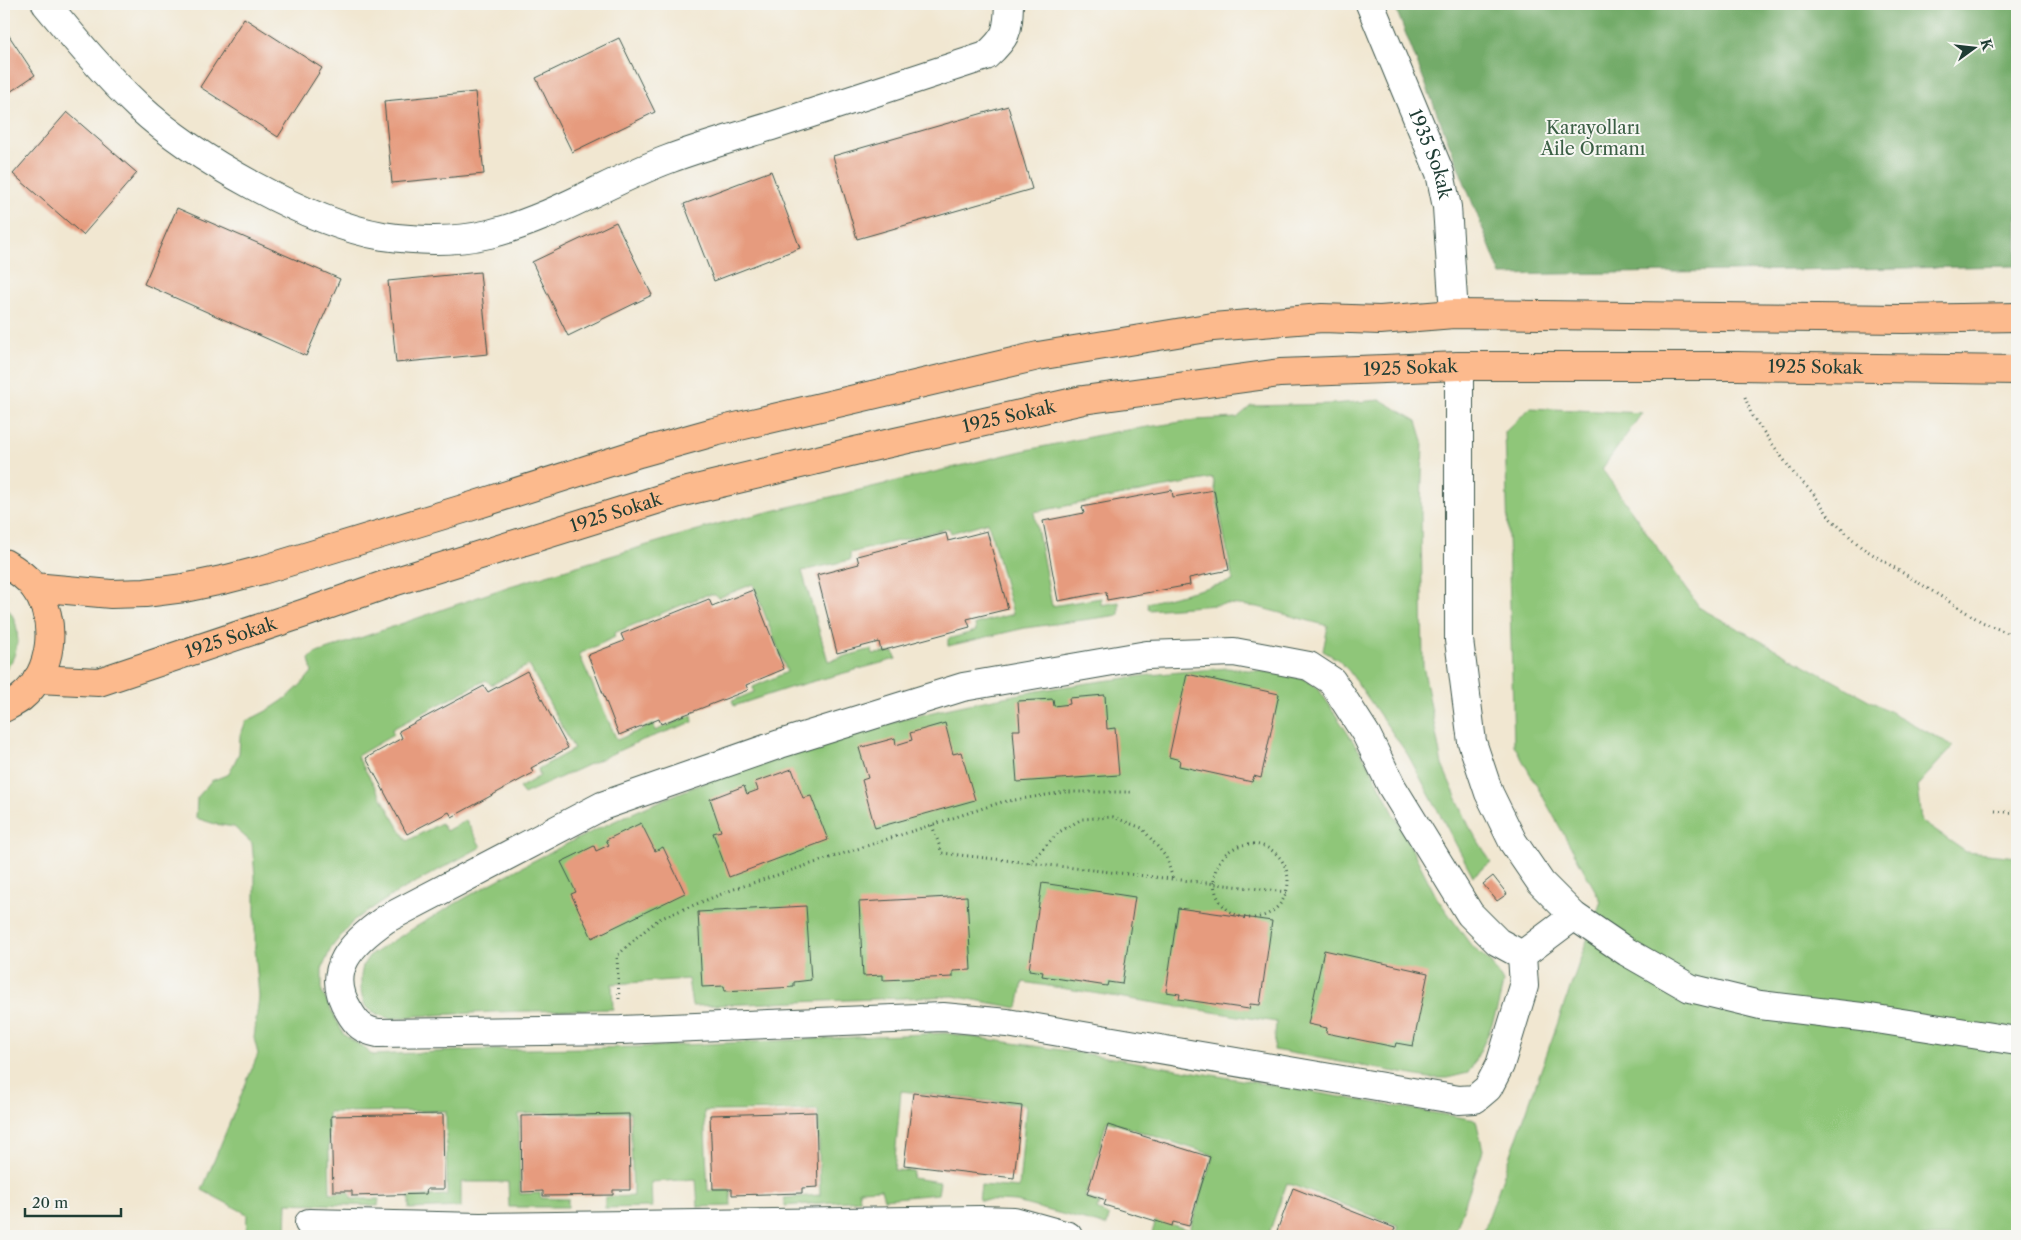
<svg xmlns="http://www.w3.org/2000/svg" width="2021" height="1240" font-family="'Libre Caslon Text',serif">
	<rect width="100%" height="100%" fill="#f6f6f2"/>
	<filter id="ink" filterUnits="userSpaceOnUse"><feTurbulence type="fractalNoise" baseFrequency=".02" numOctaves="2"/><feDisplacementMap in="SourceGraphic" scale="10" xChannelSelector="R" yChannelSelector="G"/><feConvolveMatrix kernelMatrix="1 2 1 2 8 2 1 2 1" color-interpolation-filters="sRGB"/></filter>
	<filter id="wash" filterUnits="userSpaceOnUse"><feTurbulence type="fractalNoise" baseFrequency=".0096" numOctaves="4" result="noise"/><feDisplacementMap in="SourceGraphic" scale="20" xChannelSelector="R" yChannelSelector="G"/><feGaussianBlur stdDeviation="1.12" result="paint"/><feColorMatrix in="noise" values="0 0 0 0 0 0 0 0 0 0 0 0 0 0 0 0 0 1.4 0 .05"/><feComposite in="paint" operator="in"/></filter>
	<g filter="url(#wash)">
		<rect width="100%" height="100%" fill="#f1e7d1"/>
		<path fill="#8fc679" stroke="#578256" d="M 1381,400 L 1417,421 L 1423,441 L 1421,513 L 1423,665 L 1442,765 L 1469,826 L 1491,862 L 1473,876 L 1408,755 L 1349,671 L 1337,659 L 1323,651 L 1328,626 L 1258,607 L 1228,604 L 1149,610 L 1147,603 L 1233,581 L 1213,478 L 1034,512 L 1052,606 L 1101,598 L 1101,605 L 1119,602 L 1119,615 L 1025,628 L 948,646 L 948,639 L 976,631 L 975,624 L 1013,614 L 988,522 L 951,533 L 949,528 L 850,553 L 850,560 L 802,571 L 828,661 L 872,649 L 873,654 L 894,652 L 896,659 L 789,688 L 734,706 L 732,701 L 754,692 L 753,687 L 787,672 L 753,584 L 718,598 L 715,595 L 706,595 L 614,633 L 615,637 L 579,654 L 617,740 L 654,724 L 655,731 L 692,715 L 693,722 L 640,741 L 524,794 L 519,788 L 540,776 L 538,769 L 574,749 L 529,665 L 491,685 L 486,680 L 392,729 L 393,735 L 357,756 L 407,841 L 441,823 L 446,831 L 466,820 L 481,847 L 396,893 L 354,920 L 331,948 L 322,969 L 322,992 L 344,1035 L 366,1049 L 370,1054 L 374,1055 L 478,1050 L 639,1047 L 945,1033 L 1095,1055 L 1476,1120 L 1483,1150 L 1454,1236 L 1395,1236 L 1399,1226 L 1287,1183 L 1268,1236 L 1215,1236 L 1205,1233 L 1204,1236 L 1151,1236 L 1156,1220 L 1190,1230 L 1213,1155 L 1107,1121 L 1085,1197 L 1099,1203 L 1097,1210 L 1109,1216 L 1107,1226 L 1016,1202 L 979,1200 L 981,1185 L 1019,1188 L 1026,1105 L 901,1091 L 894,1170 L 913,1171 L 912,1178 L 940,1182 L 938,1194 L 884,1199 L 881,1189 L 859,1190 L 860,1200 L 785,1206 L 784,1198 L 820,1195 L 818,1110 L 704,1111 L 708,1191 L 730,1190 L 731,1206 L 698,1207 L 696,1179 L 651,1182 L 652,1207 L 605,1208 L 605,1197 L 633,1196 L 630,1112 L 519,1114 L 520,1194 L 540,1193 L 541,1198 L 568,1199 L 568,1207 L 509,1207 L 508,1182 L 461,1182 L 461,1207 L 409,1209 L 409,1197 L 447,1195 L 446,1111 L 328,1112 L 330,1193 L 350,1192 L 351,1199 L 379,1199 L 378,1206 L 287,1203 L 286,1236 L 246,1236 L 247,1214 L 202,1190 L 258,1054 L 254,1038 L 259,997 L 255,948 L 255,876 L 252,843 L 234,827 L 215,824 L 196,818 L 197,798 L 211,781 L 229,774 L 239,753 L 240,737 L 246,721 C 273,709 293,696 312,672 L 309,659 L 314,654 L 510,586 L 718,524 L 1022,451 L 1114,432 L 1195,420 L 1237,418 L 1251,406 L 1332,404 Z
			M 1530,408 L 1642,413 L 1602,469 L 1700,608 L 1953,746 L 1917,786 L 1921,821 L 1966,852 L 2017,857 L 2017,1236 L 1482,1236 L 1601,901 L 1514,745 L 1505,432 Z
			M 4,605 C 23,621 21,655 4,671 Z
			M 1227,668 L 1269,672 L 1304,679 L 1318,688 L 1370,767 L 1437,898 L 1470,944 L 1491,963 L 1503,982 C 1498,1015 1485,1044 1468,1073 L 1447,1078 L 1429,1078 L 1274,1050 L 1276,1022 L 1023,982 L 1018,1008 L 953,996 L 692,1006 L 688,979 L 612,984 L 613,1009 L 492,1012 L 416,1016 L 391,1019 L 376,1014 L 365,1006 L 361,992 L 361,976 L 363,965 L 369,956 C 499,873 639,802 786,753 C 928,706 1078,679 1227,668 Z"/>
		<path fill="#73ab69" stroke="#49744e" d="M 1394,4 L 2017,4 L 2017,266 L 1501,275 Z"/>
		<g id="blocks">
			<path fill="#e69b7e" d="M 244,18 L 322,68 L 278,137 L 200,87 Z
				M 4,28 L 35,75 L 4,96 Z
				M 619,38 L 655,112 L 572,152 L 536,78 Z
				M 475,92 L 484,174 L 392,183 L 384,101 Z
				M 1008,106 L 1032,189 L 857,239 L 833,156 Z
				M 67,112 L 137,173 L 83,235 L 13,174 Z
				M 771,171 L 800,248 L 714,281 L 684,204 Z
				M 177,208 L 340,279 L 306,356 L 144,284 Z
				M 616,222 L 652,295 L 568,336 L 532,262 Z
				M 480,272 L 488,354 L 396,363 L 388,281 Z
				M 1172,490 L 1173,497 L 1214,490 L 1229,570 L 1189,578 L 1190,585 L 1107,600 L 1106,592 L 1058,601 L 1043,521 L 1084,513 L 1082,507 Z
				M 987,531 L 1008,609 L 967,619 L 970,627 L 881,651 L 879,642 L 837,653 L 817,575 L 859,564 L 857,556 L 946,533 L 948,541 Z
				M 753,590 L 784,669 L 746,685 L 748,690 L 661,724 L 659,719 L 619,735 L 588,655 L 624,641 L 621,634 L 709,599 L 712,606 Z
				M 527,671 L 568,748 L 531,768 L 533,773 L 452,817 L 449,812 L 407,834 L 366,758 L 402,738 L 399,731 L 484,686 L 488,692 Z
				M 1187,674 L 1279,694 L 1261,778 L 1254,776 L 1252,782 L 1179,766 L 1180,760 L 1169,757 Z
				M 1105,695 L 1107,729 L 1115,728 L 1119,775 L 1017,782 L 1013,730 L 1020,730 L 1018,701 L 1053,699 L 1054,706 L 1070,704 L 1069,698 Z
				M 945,723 L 953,754 L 961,752 L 975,800 L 875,828 L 862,780 L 868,778 L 859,748 L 895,738 L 896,745 L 912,740 L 910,733 Z
				M 792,769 L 803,798 L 811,796 L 828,840 L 729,877 L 713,833 L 721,831 L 710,799 L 744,786 L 747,794 L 758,790 L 755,782 Z
				M 641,823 L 655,851 L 663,847 L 685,893 L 592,938 L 571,894 L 576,892 L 561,862 L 594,846 L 596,851 L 609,845 L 606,840 Z
				M 1493,876 L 1507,894 L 1497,901 L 1483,884 Z
				M 1042,883 L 1135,897 L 1122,984 L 1108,982 L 1107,986 L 1042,976 L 1043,972 L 1029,970 Z
				M 967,896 L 971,970 L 953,971 L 953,977 L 883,980 L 883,975 L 863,976 L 859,902 Z
				M 806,906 L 811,980 L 794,982 L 794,987 L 725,991 L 724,986 L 702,987 L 698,912 Z
				M 1178,908 L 1272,921 L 1260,1005 L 1250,1004 L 1249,1009 L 1179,999 L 1180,994 L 1166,992 Z
				M 1324,950 L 1428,973 L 1413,1046 L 1396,1043 L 1395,1047 L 1326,1033 L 1327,1028 L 1308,1024 Z
				M 913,1093 L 1022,1106 L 1014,1178 L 904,1165 Z
				M 816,1112 L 818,1187 L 802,1188 L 802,1193 L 732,1195 L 732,1189 L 713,1189 L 710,1115 Z
				M 443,1114 L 444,1189 L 427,1189 L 426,1194 L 352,1196 L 352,1191 L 333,1191 L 331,1116 Z
				M 629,1114 L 630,1190 L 613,1190 L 613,1195 L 543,1196 L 543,1191 L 522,1192 L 521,1116 Z
				M 1108,1125 L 1210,1157 L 1189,1226 L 1173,1222 L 1172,1226 L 1104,1205 L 1106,1200 L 1087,1194 Z
				M 1293,1188 L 1395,1228 L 1392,1236 L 1275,1236 Z"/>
		</g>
	</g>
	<g filter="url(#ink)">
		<use href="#blocks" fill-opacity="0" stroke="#3e564c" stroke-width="1"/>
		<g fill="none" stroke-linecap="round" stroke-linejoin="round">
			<defs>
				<g id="minor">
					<path d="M 46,4 C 75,39 104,74 138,106 C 194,158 308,223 383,236 C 417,241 455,242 489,234 C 552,219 609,181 669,159 C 704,146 740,136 775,125 C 845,102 916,79 986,56 C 1007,37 1008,32 1009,4"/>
					<path id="s1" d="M 1370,4 L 1440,173 L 1447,207 L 1454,314"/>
					<path d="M 1459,366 L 1459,640 L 1472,742 L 1489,793 L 1513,842 L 1541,883 L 1574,916 L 1627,952 L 1690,988 L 1760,1005 L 1870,1018 L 2017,1041"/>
					<path d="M 1522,955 L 1498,942 L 1470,914 L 1392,787 L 1366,734 L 1332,681 L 1309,666 L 1234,652 L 1147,655 L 963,687 L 780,744 L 602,806 L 386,919 C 353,942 323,970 349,1011 C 357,1025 363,1030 378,1033 L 621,1030 L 943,1017 L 1007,1023 L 1459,1100 L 1475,1099 L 1488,1088 L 1500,1065 L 1524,986 L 1522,955 L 1574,916"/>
					<path d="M 309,1223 L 480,1227 L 980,1220 L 1014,1221 L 1068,1236"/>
				</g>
				<g id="major">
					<path d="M 4,563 C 15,569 26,576 34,587 C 59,620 53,672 21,698 C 16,702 9,705 4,708"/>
					<path d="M 34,587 L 111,594 L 145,593 L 184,588 L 227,579 L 262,570 L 463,509 L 639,453 L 714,432 L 1038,356 L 1213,327 L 1322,318 L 1380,320 L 1454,314 L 1904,319 L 2017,317"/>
					<path id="s2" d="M 37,679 L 99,682 L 305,613 L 390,583 L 679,493 L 859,450 L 1083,400 L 1280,373 L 1384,369 L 1459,366 L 1737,366 L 2017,370"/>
				</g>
			</defs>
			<use href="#minor" stroke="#3e564c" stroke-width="30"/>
			<use href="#major" stroke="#3e564c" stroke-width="30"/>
			<path stroke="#3e564c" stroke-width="3" stroke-dasharray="1 4" stroke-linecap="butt" d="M 1745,397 L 1752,416 L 1795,475 L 1813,493 L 1831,519 L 1861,547 L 1982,622 L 2017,637
				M 1995,811 L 2017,813
				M 932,825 L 942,853 L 1287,892
				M1214 881a37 37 0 1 1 74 0a37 37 0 1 1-74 0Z
				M 1029,863 L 1059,832 L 1082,819 L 1113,817 L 1142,828 L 1166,857 L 1173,879
				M 619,999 L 617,956 L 637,937 L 659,919 L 734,889 L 1002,802 L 1065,792 L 1131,792"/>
			<use href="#minor" stroke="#fff" stroke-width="28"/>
			<use href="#major" stroke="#fcba8d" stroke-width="28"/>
		</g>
	</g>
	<g text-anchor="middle" stroke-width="4" stroke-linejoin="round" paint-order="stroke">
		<g font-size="18" fill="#3b5f45" stroke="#f6f6f2">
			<text x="1593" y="134">Karayolları<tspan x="1593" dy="21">Aile Ormanı</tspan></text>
		</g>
		<g font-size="18" fill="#1f3d34" stroke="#f6f6f2">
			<text dy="6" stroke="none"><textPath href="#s1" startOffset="162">1935 Sokak</textPath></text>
			<text dy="6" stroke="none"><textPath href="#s2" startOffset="1416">1925 Sokak</textPath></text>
			<text dy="6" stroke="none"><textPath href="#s2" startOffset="1821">1925 Sokak</textPath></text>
			<text dy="6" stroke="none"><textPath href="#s2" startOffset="1011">1925 Sokak</textPath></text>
			<text dy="6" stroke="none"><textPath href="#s2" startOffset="606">1925 Sokak</textPath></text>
			<text dy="6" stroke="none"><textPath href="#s2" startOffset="201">1925 Sokak</textPath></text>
		</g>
	</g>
	<rect width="2021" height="1240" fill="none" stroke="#f6f6f2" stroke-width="20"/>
	<g transform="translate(1974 48) rotate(75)" stroke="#f6f6f2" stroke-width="4" paint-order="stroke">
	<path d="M0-4L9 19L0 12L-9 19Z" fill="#1f3d34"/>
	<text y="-8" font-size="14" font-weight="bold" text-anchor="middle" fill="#1f3d34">K</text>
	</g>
	<path d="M25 1208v8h96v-8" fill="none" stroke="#1f3d34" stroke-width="2.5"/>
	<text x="32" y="1208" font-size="15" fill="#1f3d34" stroke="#f6f6f2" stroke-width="4" paint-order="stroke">20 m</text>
</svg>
